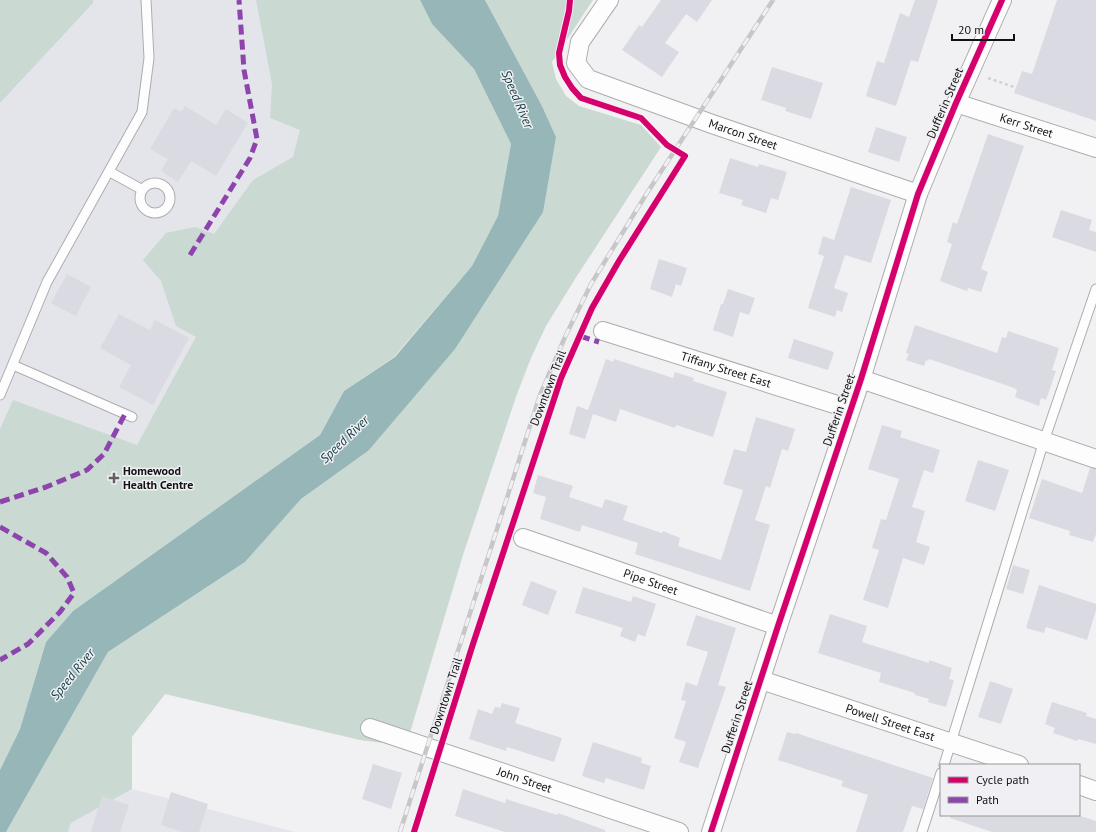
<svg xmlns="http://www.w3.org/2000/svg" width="1096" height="832" font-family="'PT Sans',sans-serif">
	<rect width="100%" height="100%" fill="#f1f1f3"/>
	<path fill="#e4e4eb" d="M 0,0 L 412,0 L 0,722 Z
		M 132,789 L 295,832 L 68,832 L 71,823 Z"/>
	<path fill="#cad9d1" d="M 0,0 L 93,0 L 93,3 L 0,103 Z
		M 256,0 L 420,0 L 432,24 L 474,69 L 511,144 L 498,217 L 472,266 L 394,357 L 344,391 L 320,435 L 73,611 L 46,642 L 20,729 L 0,770 L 0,429 L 13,400 L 137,445 L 196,337 L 176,326 L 161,281 L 143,260 L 166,233 L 195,227 L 214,234 L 253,180 L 293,157 L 300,130 L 270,118 L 272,84 Z
		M 485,0 L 593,0 L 552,62 L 556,79 L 566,96 L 579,106 L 641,125 L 661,147 L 575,279 L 546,326 L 531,358 L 517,394 L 463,555 L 406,746 L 360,740 L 165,694 L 132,737 L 132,789 L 71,823 L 68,832 L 6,832 L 108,652 L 245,562 L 301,499 L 368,451 L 556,137 L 542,106 Z"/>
	<path fill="#97b6b8" d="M 420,0 L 485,0 L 542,106 L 556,137 L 543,212 L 455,349 L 368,451 L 301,499 L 245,562 L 108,652 L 6,832 L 0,832 L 0,770 L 20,729 L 46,642 L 73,611 L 320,435 L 344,391 L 395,357 L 472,266 L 498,216 L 511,144 L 474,69 L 432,24 Z"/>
	<path fill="#dadae2" d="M 661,0 L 712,0 L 697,22 L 686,14 L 665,43 L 679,52 L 662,77 L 622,50 L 639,25 L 642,27 Z
		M 915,0 L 938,0 L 918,62 L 911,60 L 896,106 L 866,96 L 877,61 L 884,63 L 900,13 L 909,17 Z
		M 1057,0 L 1096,0 L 1096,121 L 1014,93 L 1022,71 L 1032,74 Z
		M 772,67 L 823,83 L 811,119 L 785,111 L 786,108 L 761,100 Z
		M 185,106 L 216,125 L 226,109 L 248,123 L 216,176 L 191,161 L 178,182 L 161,171 L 168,159 L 150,149 L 174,108 L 181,112 Z
		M 876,127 L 907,137 L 899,162 L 868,152 Z
		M 988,134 L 1024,146 L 981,269 L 988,272 L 981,292 L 968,288 L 967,291 L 940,281 L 952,244 L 947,242 L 953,222 L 957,224 Z
		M 730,158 L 758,167 L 759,164 L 787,172 L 778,200 L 771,198 L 766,213 L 741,205 L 743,200 L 719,193 Z
		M 851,187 L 891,200 L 871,263 L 845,255 L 834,288 L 848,293 L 842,312 L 837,310 L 835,317 L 808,308 L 824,256 L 818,254 L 823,236 L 834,240 Z
		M 1061,210 L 1092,220 L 1089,230 L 1096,232 L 1096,252 L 1052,237 Z
		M 659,259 L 687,268 L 681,286 L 676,284 L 672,297 L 650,289 Z
		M 67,274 L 91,287 L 76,316 L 51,303 Z
		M 728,289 L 755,298 L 749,315 L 740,312 L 733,337 L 713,330 L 721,304 L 723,304 Z
		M 119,314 L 150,330 L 155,320 L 189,338 L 153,405 L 119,387 L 131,365 L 100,348 Z
		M 915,325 L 997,353 L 1002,337 L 1006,338 L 1008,331 L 1059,348 L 1052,370 L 1056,371 L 1046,400 L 1041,398 L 1039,406 L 1015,397 L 1017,390 L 1014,388 L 988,379 L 929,359 L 928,361 L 926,360 L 924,366 L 906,360 L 909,354 L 906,353 Z
		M 794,339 L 834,352 L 828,370 L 788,358 Z
		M 606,359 L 613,362 L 614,359 L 673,378 L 675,372 L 694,378 L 693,381 L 727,392 L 713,437 L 676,425 L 675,428 L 620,409 L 616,422 L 593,414 L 585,439 L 569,434 L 577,406 L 588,410 Z
		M 756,417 L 795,429 L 788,451 L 782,449 L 770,488 L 766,486 L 755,520 L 770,525 L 750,591 L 635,554 L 638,543 L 582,525 L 580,532 L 540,519 L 546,497 L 533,493 L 538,475 L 573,486 L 569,497 L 602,508 L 605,499 L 628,506 L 623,520 L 662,533 L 663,531 L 680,538 L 678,546 L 721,560 L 743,490 L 723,484 L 734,449 L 746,452 Z
		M 882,425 L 902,431 L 900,437 L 940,450 L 933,473 L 924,470 L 912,507 L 925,511 L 916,542 L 930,547 L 924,565 L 903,558 L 888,608 L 863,600 L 879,550 L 872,548 L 881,519 L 886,520 L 899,479 L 868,469 Z
		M 978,460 L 1009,470 L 995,511 L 965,501 Z
		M 1090,468 L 1096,469 L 1096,534 L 1093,542 L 1069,535 L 1070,531 L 1029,518 L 1042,479 L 1082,493 Z
		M 1013,565 L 1030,570 L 1023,594 L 1006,589 Z
		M 531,581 L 557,591 L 548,615 L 522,605 Z
		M 1039,585 L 1096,604 L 1096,610 L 1087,640 L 1046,627 L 1044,633 L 1026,628 Z
		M 583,587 L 631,602 L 633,596 L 656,604 L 645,637 L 638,634 L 635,642 L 620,636 L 623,628 L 575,613 Z
		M 830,614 L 867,626 L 862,642 L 929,663 L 929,660 L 952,668 L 949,679 L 954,680 L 946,707 L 928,702 L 929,699 L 915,695 L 915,693 L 879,682 L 881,673 L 818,653 Z
		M 696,615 L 736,628 L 718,685 L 726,687 L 698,768 L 679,762 L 686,742 L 674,738 L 686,701 L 681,700 L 686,682 L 697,686 L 708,652 L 686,645 Z
		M 990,681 L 1013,689 L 1001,724 L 978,717 Z
		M 1052,702 L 1087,713 L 1086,716 L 1096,719 L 1096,744 L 1078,739 L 1077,741 L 1053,733 L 1055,728 L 1045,724 Z
		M 502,703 L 520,708 L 515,723 L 562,738 L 554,762 L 507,747 L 506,751 L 469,739 L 478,709 L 492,714 L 495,707 L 500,708 Z
		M 787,732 L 795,734 L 796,733 L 933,778 L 923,809 L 912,806 L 903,832 L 856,832 L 868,795 L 841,786 L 843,781 L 778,760 Z
		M 593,742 L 642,758 L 641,763 L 651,766 L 644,790 L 606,778 L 604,783 L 582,776 Z
		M 373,764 L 402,773 L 391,809 L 362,799 Z
		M 463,789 L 505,803 L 506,799 L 557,815 L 558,813 L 605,830 L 605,832 L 505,832 L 455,816 Z
		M 171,792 L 208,804 L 199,832 L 182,832 L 161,825 Z
		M 102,796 L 129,805 L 120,832 L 91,832 Z
		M 950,815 L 1077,815 L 1096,821 L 1096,832 L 992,832 L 950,818 Z"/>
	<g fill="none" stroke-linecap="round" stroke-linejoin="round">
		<defs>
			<path id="service" d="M 110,172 L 141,189
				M140 198a15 15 0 1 1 30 0a15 15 0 1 1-30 0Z
				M 13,365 L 132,417
				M 0,395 L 47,282 L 142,112 L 149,58 L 146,0
				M 944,765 L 1044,441 L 1096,289
				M 922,832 L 941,773"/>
			<g id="minor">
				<path id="s1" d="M 609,0 L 580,42 L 576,63 L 588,79 L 712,124 L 918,194"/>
				<path id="s2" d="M 956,103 L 1096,148"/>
				<path id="s3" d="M 603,331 L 850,409"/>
				<path d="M 861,379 L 1096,459"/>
				<path id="s4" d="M 523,538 L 778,626"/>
				<path id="s5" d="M 761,680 L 1019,765"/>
				<path id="s6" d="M 370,728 L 679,832"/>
				<path d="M 1079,785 L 1096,791"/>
				<path d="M 711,832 L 778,626 L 861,379 L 918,194 L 956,103 L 1002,0"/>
			</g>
		</defs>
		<use href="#service" stroke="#adadaf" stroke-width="11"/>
		<use href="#minor" stroke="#adadaf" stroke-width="20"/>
		<path stroke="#d1d1d2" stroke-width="2.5" stroke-dasharray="3 3" stroke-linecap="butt" d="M 988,78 L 1014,87"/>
		<use href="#service" stroke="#fdfdfd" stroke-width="9"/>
		<use href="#minor" stroke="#fdfdfd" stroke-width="18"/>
		<defs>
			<path id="rail" d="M 400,832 L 529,429 L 540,395 L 565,337 L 591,284 L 647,193 L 773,0"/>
		</defs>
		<use href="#rail" stroke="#c7c7c8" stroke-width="4.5"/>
		<use href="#rail" stroke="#f0f0f4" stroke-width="3" stroke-dasharray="9" stroke-linecap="butt"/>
		<path stroke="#8e44ad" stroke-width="5" stroke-dasharray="10 5" stroke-linecap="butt" d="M 190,255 L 250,158 L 257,139 L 244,70 L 239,0
			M 580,336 L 599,342
			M 0,502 L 46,487 L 87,470 L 104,454 L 125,414
			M 0,527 L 46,553 L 67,577 L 74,593 L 60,612 L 28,644 L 0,660"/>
		<defs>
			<path id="cycleway" d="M 414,832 L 472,647 L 561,378 L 592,308 L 619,261 L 685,156 L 667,145 L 641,118 L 581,98 L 572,88 L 565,77 L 560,65 L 559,53 L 569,11 L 570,0
				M 711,832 L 778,626 L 861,379 L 918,194 L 956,103 L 1002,0"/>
		</defs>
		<use href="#cycleway" stroke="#f0f0f4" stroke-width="8"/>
		<use href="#cycleway" stroke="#d6006c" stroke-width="6"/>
	</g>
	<path fill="#606061" stroke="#f0f0f4" stroke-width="1.5" d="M112 472h4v4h4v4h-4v4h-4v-4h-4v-4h4z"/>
	<g text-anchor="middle" stroke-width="3" stroke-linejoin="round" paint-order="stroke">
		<g font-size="12" fill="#121213" stroke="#f0f0f4">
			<text transform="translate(945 103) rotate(-67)" y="4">Dufferin Street</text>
			<text dy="4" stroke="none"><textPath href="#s2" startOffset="74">Kerr Street</textPath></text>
			<text dy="4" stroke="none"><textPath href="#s1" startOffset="257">Marcon Street</textPath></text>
			<text dy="4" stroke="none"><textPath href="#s3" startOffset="129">Tiffany Street East</textPath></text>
			<text transform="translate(548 388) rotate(-69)" y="4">Downtown Trail</text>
			<text transform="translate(839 410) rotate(-71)" y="4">Dufferin Street</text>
			<text dy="4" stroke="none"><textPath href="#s4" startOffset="135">Pipe Street</textPath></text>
			<text transform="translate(446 696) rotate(-72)" y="4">Downtown Trail</text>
			<text transform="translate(737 717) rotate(-72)" y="4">Dufferin Street</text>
			<text dy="4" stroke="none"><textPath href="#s5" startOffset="136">Powell Street East</textPath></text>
			<text dy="4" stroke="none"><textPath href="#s6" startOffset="163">John Street</textPath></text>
		</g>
		<g font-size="12" font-weight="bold" fill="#121213" stroke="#f0f0f4" text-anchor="start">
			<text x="123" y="475">Homewood<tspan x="123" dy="14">Health Centre</tspan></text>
		</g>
		<g font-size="13" font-style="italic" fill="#0f3a3b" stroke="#f0f0f4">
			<text transform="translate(518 99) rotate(67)" y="5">Speed River</text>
			<text transform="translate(344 439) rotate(-44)" y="5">Speed River</text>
			<text transform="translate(72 674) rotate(-51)" y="5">Speed River</text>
		</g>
	</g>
	<rect x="940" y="764" width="140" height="52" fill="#f0f0f4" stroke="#97979a"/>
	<rect x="948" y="777" width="20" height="6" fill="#d6006c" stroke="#97979a"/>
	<text x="976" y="784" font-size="12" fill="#121213">Cycle path</text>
	<rect x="948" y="797" width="20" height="6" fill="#8e44ad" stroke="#97979a"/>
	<text x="976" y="804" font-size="12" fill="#121213">Path</text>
	<path d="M952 34v6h62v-6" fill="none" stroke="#121213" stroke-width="2"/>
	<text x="958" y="34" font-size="12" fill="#121213" stroke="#f0f0f4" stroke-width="3" paint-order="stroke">20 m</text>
</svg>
